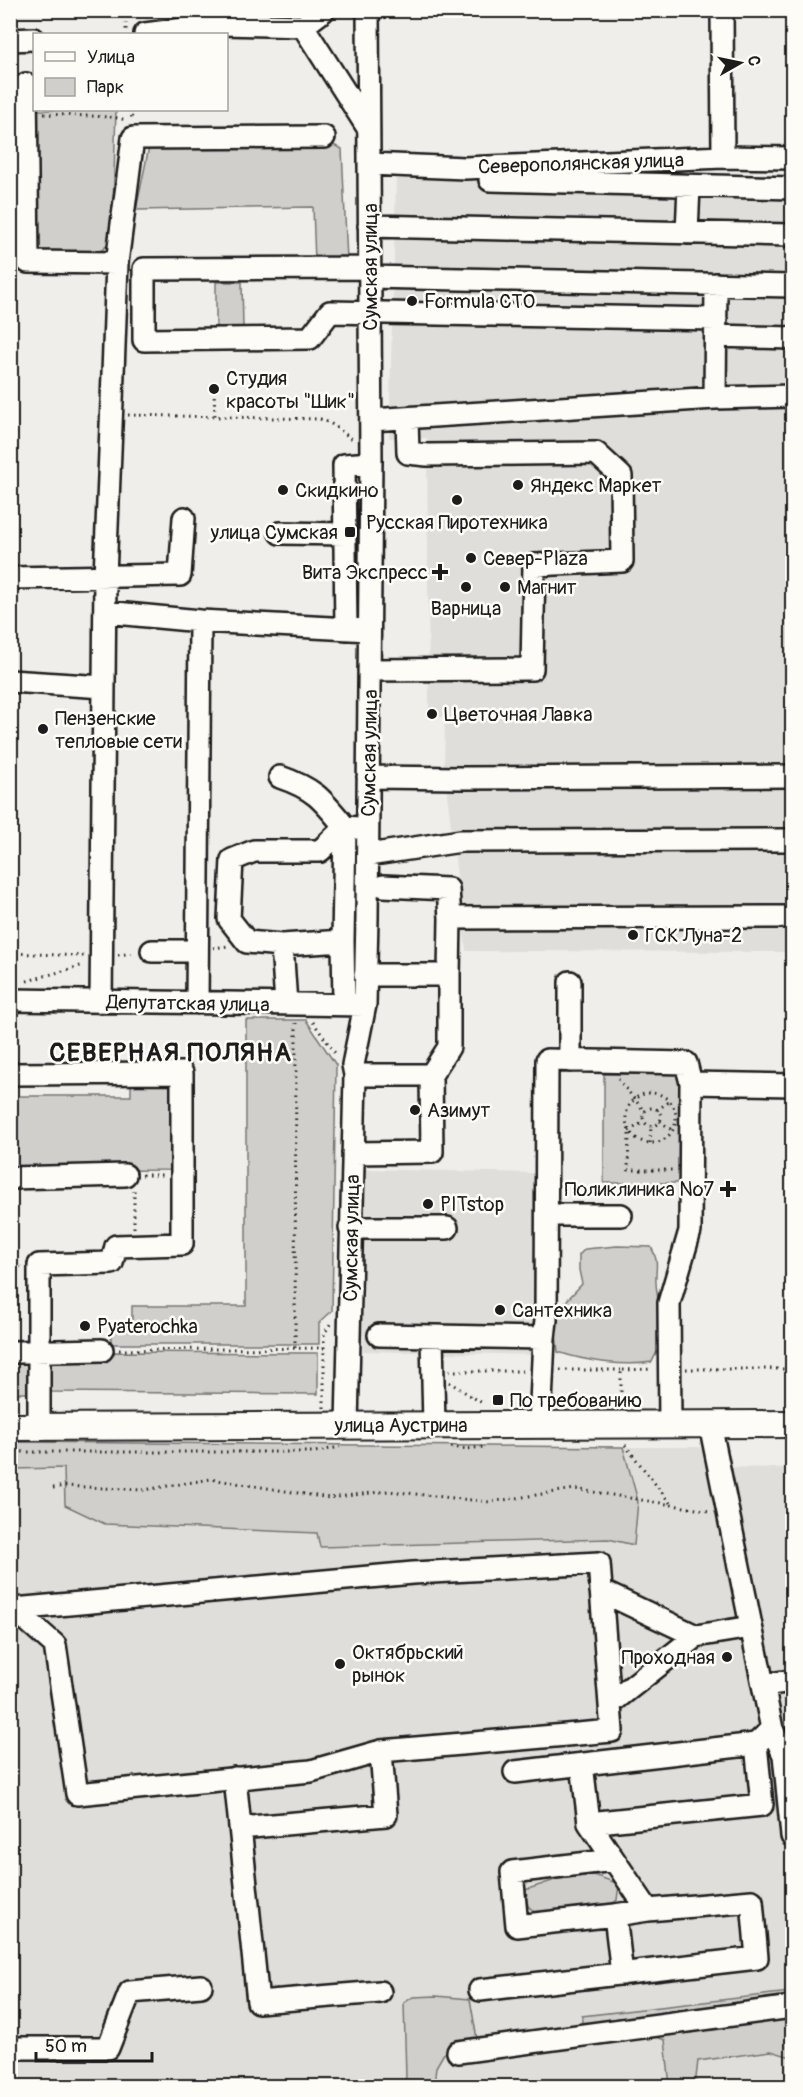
<svg xmlns="http://www.w3.org/2000/svg" width="803" height="2097" font-family="Pangolin,sans-serif">
	<rect width="100%" height="100%" fill="#f0eeea"/>
	<filter id="ink" filterUnits="userSpaceOnUse"><feTurbulence type="fractalNoise" baseFrequency=".0167" numOctaves="2"/><feDisplacementMap in="SourceGraphic" scale="12" xChannelSelector="R" yChannelSelector="G"/><feConvolveMatrix kernelMatrix="1 2 1 2 8 2 1 2 1" color-interpolation-filters="sRGB"/></filter>
	<g filter="url(#ink)">
		<path fill="#e0deda" d="M 396,179 L 792,184 L 792,952 L 466,951 L 444,768 L 445,717 L 429,717 L 427,438 L 389,438 Z
			M 364,1169 L 536,1173 L 534,1355 L 363,1351 Z
			M 623,1447 L 700,1447 L 713,1467 L 792,1468 L 792,2086 L 11,2086 L 10,1462 Z"/>
		<path fill="#d0cfcc" stroke="#767674" stroke-width="1.5" d="M 38,110 L 116,110 L 112,240 L 100,252 L 34,250 Z
			M 325,141 L 342,149 L 347,261 L 315,262 L 313,207 L 136,210 L 150,142 Z
			M 216,282 L 242,282 L 243,328 L 216,328 Z
			M 246,1020 L 306,1020 L 336,1065 L 332,1311 L 319,1323 L 319,1344 L 111,1344 L 111,1330 L 132,1330 L 132,1306 L 246,1306 Z
			M 604,1074 L 687,1074 L 687,1183 L 604,1183 Z
			M 131,1082 L 177,1082 L 178,1170 L 11,1171 L 10,1096 L 131,1096 Z
			M 617,1246 L 651,1247 C 660,1262 655,1268 656,1283 C 657,1304 666,1324 660,1345 C 658,1351 654,1357 652,1362 C 624,1367 585,1361 558,1352 L 555,1324 L 556,1312 L 582,1284 L 579,1270 L 579,1255 L 585,1249 Z
			M 108,1352 L 318,1353 L 318,1394 L 47,1392 L 47,1359 L 108,1360 Z
			M 10,1359 L 33,1359 L 33,1393 L 11,1393 Z
			M 11,1442 L 623,1447 L 638,1501 L 634,1545 L 608,1539 L 320,1547 L 317,1533 L 105,1524 L 65,1505 L 64,1468 L 11,1469 Z
			M 594,1875 L 619,1884 L 617,1900 L 604,1910 L 545,1922 L 528,1906 L 525,1890 L 558,1879 Z
			M 792,1989 L 792,2061 L 791,2057 L 771,2051 L 698,2061 L 695,2086 L 670,2086 L 665,2040 L 632,2029 L 582,2031 L 582,2016 L 790,1992 Z
			M 436,1996 L 470,1999 L 477,2039 L 470,2045 L 447,2048 L 436,2067 L 434,2086 L 402,2086 L 406,2077 L 404,2003 L 413,1997 Z"/>
		<g fill="none" stroke-linecap="round" stroke-linejoin="round">
			<defs>
				<path id="minor" d="M 722,10 L 723,157
					M 303,26 L 323,11
					M 145,34 L 223,24 L 303,26 L 368,128
					M 10,40 L 34,39
					M 26,84 L 28,262 L 117,263
					M 369,164 L 465,168 L 723,157 L 792,158
					M 490,180 L 792,188
					M 369,226 L 792,235
					M 687,233 L 689,186
					M 370,268 L 144,269 L 144,340 L 310,338 L 330,312 L 716,319
					M 370,277 L 792,286
					M 716,336 L 792,338
					M 715,398 L 716,284
					M 371,420 L 715,398 L 792,396
					M 280,533 L 345,534
					M 10,578 L 180,575 L 184,518
					M 105,612 L 200,621 L 369,630
					M 346,629 L 344,465 L 371,463
					M 369,670 L 532,669 L 534,565 L 622,561 L 621,476 L 596,453 L 427,455 L 408,453 L 407,418
					M 10,681 L 104,687
					M 280,777 C 315,789 322,799 345,827 L 358,828
					M 368,777 L 462,778 L 792,776
					M 345,827 L 343,941 L 282,945 L 247,942 L 229,919 L 232,860 L 254,851 L 320,851 Z
					M 368,855 L 461,841 L 792,840
					M 450,918 L 792,917
					M 343,941 L 344,1004
					M 282,945 L 286,1004
					M 152,951 L 197,951
					M 365,975 L 449,975 L 450,918 L 448,889 L 383,886
					M 10,1000 L 365,1005
					M 101,1002 L 105,577 L 112,401 L 117,263 L 133,138 L 324,137
					M 197,1003 L 200,621
					M 570,1061 L 570,982
					M 10,1074 L 182,1073 L 182,1244 L 116,1246 L 112,1263 L 39,1265 L 39,1426
					M 431,1075 L 449,1047 L 449,975
					M 353,1153 L 432,1152 L 431,1075 L 355,1075
					M 10,1178 L 125,1175
					M 547,1215 L 621,1215
					M 350,1228 L 447,1228
					M 379,1335 L 544,1338 L 540,1425
					M 432,1337 L 434,1425
					M 544,1338 L 546,1320 L 547,1060 L 686,1063 L 691,1083 L 792,1085
					M 10,1352 L 102,1350
					M 710,1424 L 772,1729 L 784,1755 L 792,1836
					M 670,1425 L 669,1303 L 690,1231 L 691,1083
					M 347,1426 L 355,1075 L 353,1065 L 365,1005 L 367,918 L 371,459 L 368,10
					M 601,1591 L 696,1636 L 751,1627
					M 10,1607 L 14,1609 L 413,1573 L 599,1563 L 612,1731 L 381,1751 L 311,1771 L 77,1794 L 55,1645 L 14,1609
					M 763,1685 L 792,1681
					M 611,1703 L 696,1636
					M 515,1772 L 756,1744 L 772,1729
					M 235,1778 L 258,2002 L 380,1992
					M 589,1823 L 762,1805 L 756,1744
					M 240,1828 L 386,1815 L 381,1751
					M 614,1860 L 512,1872 L 517,1926 L 615,1915
					M 622,1974 L 615,1915 L 648,1910
					M 480,1990 L 757,1958 L 752,1901 L 648,1910 L 589,1823 L 582,1764
					M 10,2048 L 108,2048 L 130,1992 L 201,1986
					M 458,2052 L 792,2007"/>
				<path id="major" d="M 10,1427 L 792,1424"/>
			</defs>
			<use href="#minor" stroke="#1c1c1c" stroke-width="26"/>
			<use href="#major" stroke="#1c1c1c" stroke-width="30"/>
			<path stroke="#1c1c1c" stroke-width="3" stroke-dasharray="1.5 4.5" stroke-linecap="butt" d="M 126,10 L 126,33
				M 131,110 L 132,121
				M 44,114 L 112,117 L 127,120
				M 214,390 L 215,417
				M 128,415 L 320,419 C 335,424 341,432 354,440
				M 213,948 L 228,946
				M 10,953 L 84,956
				M 118,955 L 135,953
				M 27,981 L 84,965
				M 313,1022 L 337,1056
				M 618,1079 L 645,1112
				M626 1118a25 25 0 1 1 50 0a25 25 0 1 1-50 0Z
				M643 1117a9 9 0 1 1 18 0a9 9 0 1 1-18 0Z
				M 657,1110 L 670,1101
				M 660,1121 L 673,1131
				M 629,1131 L 644,1122
				M 629,1134 L 628,1170 L 672,1170
				M 650,1143 L 651,1126
				M 142,1175 L 165,1175
				M 134,1228 L 134,1189
				M 10,1261 L 21,1267
				M 10,1277 L 22,1277
				M 295,1348 L 296,1023
				M 119,1350 L 324,1348
				M 686,1369 L 792,1369
				M 560,1370 L 621,1370
				M 449,1371 L 526,1371
				M 449,1382 L 482,1403
				M 621,1404 L 621,1370 L 653,1369
				M 324,1408 L 324,1334 L 331,1323
				M 625,1445 L 670,1503
				M 451,1447 L 466,1449 L 484,1447
				M 10,1452 L 315,1452 L 340,1447
				M 53,1488 L 64,1486 L 144,1490 L 211,1479 L 329,1498 L 388,1491 L 490,1502 L 575,1489 L 709,1511"/>
			<use href="#minor" stroke="#fdfcf7" stroke-width="21"/>
			<use href="#major" stroke="#fdfcf7" stroke-width="26"/>
		</g>
	</g>
	<g fill="#1c1c1c" stroke="#fdfcf7" stroke-width="2">
		<circle cx="412" cy="301" r="6"/>
		<circle cx="214" cy="389" r="6"/>
		<circle cx="518" cy="485" r="6"/>
		<circle cx="283" cy="490" r="6"/>
		<circle cx="457" cy="500" r="6"/>
		<rect x="344" y="526" width="12" height="12" rx="3"/>
		<circle cx="471" cy="558" r="6"/>
		<path d="M437 563h6v6h6v6h-6v6h-6v-6h-6v-6h6z"/>
		<circle cx="466" cy="587" r="6"/>
		<circle cx="505" cy="587" r="6"/>
		<circle cx="432" cy="714" r="6"/>
		<circle cx="43" cy="729" r="6"/>
		<circle cx="633" cy="935" r="6"/>
		<circle cx="415" cy="1110" r="6"/>
		<path d="M725 1180h6v6h6v6h-6v6h-6v-6h-6v-6h6z"/>
		<circle cx="428" cy="1204" r="6"/>
		<circle cx="500" cy="1310" r="6"/>
		<circle cx="85" cy="1326" r="6"/>
		<rect x="492" y="1394" width="12" height="12" rx="3"/>
		<circle cx="727" cy="1657" r="6"/>
		<circle cx="340" cy="1664" r="6"/>
	</g>
	<g text-anchor="middle" stroke-width="5" stroke-linejoin="round" paint-order="stroke">
		<g font-size="20" fill="#1c1c1c" stroke="#fdfcf7">
			<text transform="translate(581 163) rotate(-2)" y="7">Северополянская улица</text>
			<text transform="translate(370 267) rotate(-90)" y="7">Сумская улица</text>
			<text transform="translate(369 753) rotate(-89)" y="7">Сумская улица</text>
			<text transform="translate(188 1003) rotate(1)" y="7">Депутатская улица</text>
			<text transform="translate(351 1238) rotate(-89)" y="7">Сумская улица</text>
			<text x="401" y="1432">улица Аустрина</text>
		</g>
		<g font-size="20" fill="#1c1c1c" stroke="#fdfcf7" text-anchor="start">
			<text x="424" y="308">Formula СТО</text>
			<text x="226" y="385">Студия<tspan x="226" dy="23">красоты "Шик"</tspan></text>
			<text x="530" y="492">Яндекс Маркет</text>
			<text x="295" y="497">Скидкино</text>
			<text x="457" y="529" text-anchor="middle">Русская Пиротехника</text>
			<text x="338" y="539" text-anchor="end">улица Сумская</text>
			<text x="483" y="565">Север-Plaza</text>
			<text x="428" y="579" text-anchor="end">Вита Экспресс</text>
			<text x="517" y="594">Магнит</text>
			<text x="466" y="615" text-anchor="middle">Варница</text>
			<text x="444" y="721">Цветочная Лавка</text>
			<text x="55" y="725">Пензенские<tspan x="55" dy="23">тепловые сети</tspan></text>
			<text x="645" y="942">ГСК Луна-2</text>
			<text x="427" y="1117">Азимут</text>
			<text x="714" y="1196" text-anchor="end">Поликлиника №7</text>
			<text x="440" y="1211">PITstop</text>
			<text x="512" y="1317">Сантехника</text>
			<text x="97" y="1333">Pyaterochka</text>
			<text x="510" y="1407">По требованию</text>
			<text x="352" y="1659">Октябрьский<tspan x="352" dy="23">рынок</tspan></text>
			<text x="715" y="1664" text-anchor="end">Проходная</text>
		</g>
		<g font-size="26" font-weight="bold" letter-spacing="1.5" fill="#1c1c1c" stroke="#fdfcf7">
			<text x="171" y="1061">СЕВЕРНАЯ ПОЛЯНА</text>
		</g>
	</g>
	<rect width="803" height="2097" fill="none" stroke="#fdfcf7" stroke-width="36"/>
	<rect x="18" y="18" width="767" height="2061" fill="none" stroke="#1c1c1c" stroke-width="2" filter="url(#ink)"/>
	<rect x="33" y="33" width="195" height="78" fill="#fdfcf7" stroke="#a3a29f" stroke-width="1.5"/>
	<rect x="45" y="52" width="30" height="9" fill="#fdfcf7" stroke="#a3a29f" stroke-width="1.5"/>
	<text x="87" y="63" font-size="18" fill="#1c1c1c">Улица</text>
	<rect x="45" y="78" width="30" height="18" fill="#d0cfcc" stroke="#a3a29f" stroke-width="1.5"/>
	<text x="87" y="93" font-size="18" fill="#1c1c1c">Парк</text>
	<g transform="translate(740 63) rotate(81)" stroke="#fdfcf7" stroke-width="4.5" paint-order="stroke">
	<path d="M0-4.5L10 22L0 15L-10 22Z" fill="#1c1c1c"/>
	<text y="-9" font-size="16" font-weight="bold" text-anchor="middle" fill="#1c1c1c">С</text>
	</g>
	<path d="M36 2052v9h116v-9" fill="none" stroke="#1c1c1c" stroke-width="3"/>
	<text x="45" y="2052" font-size="18" fill="#1c1c1c" stroke="#fdfcf7" stroke-width="4.5" paint-order="stroke">50 m</text>
</svg>
